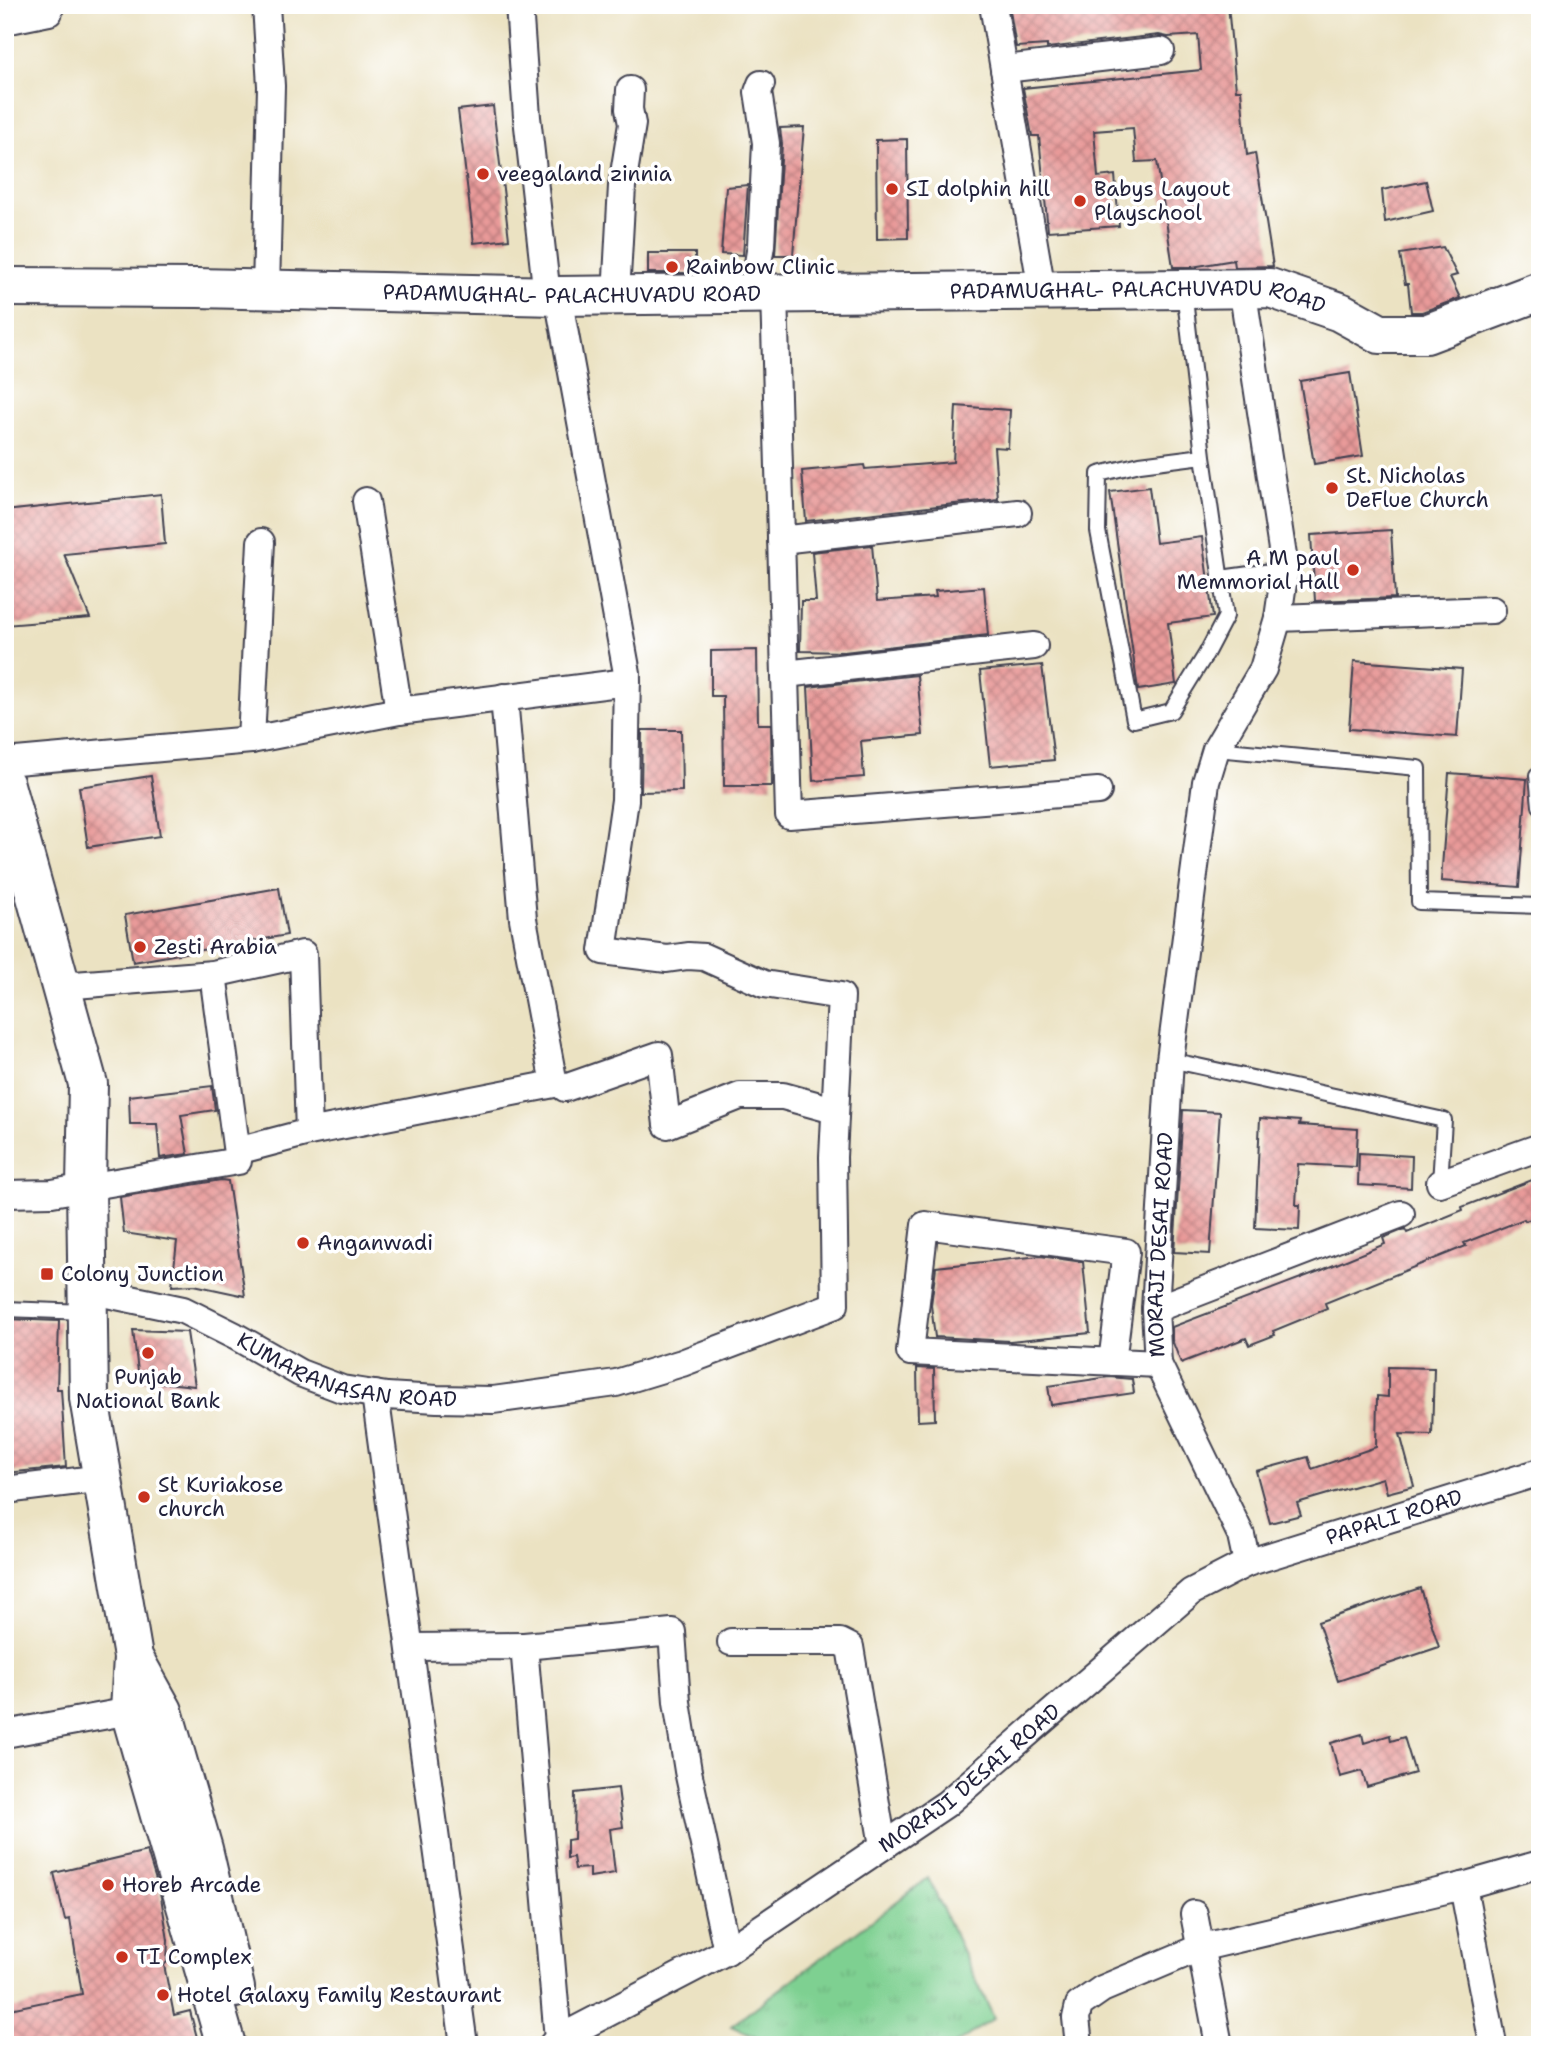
<svg xmlns="http://www.w3.org/2000/svg" width="1545" height="2050" font-family="'Shantell Sans',sans-serif">
	<defs>
		<pattern id="grass-tufts" width="24" height="20" patternUnits="userSpaceOnUse" patternTransform="scale(1.75)"><rect width="24" height="20" fill="#7ed091"/><path d="M3 7l-1-3M5 7V3M7 7l1-3M15 17l-1-3M17 17v-4M19 17l1-3" fill="none" stroke="#6db27e"/></pattern>
		<pattern id="building-cross-hatch" width="8" height="8" patternUnits="userSpaceOnUse" patternTransform="scale(1.75)"><rect width="8" height="8" fill="#e89a99"/><path d="M0 0l8 8M0 8l8-8" fill="none" stroke="#bc7d7e"/></pattern>
	</defs>
	<rect width="100%" height="100%" fill="#fff"/>
	<filter id="ink" filterUnits="userSpaceOnUse"><feTurbulence type="fractalNoise" baseFrequency=".0143" numOctaves="2"/><feDisplacementMap in="SourceGraphic" scale="14" xChannelSelector="R" yChannelSelector="G"/><feConvolveMatrix kernelMatrix="1 2 1 2 8 2 1 2 1" color-interpolation-filters="sRGB"/></filter>
	<filter id="wash" filterUnits="userSpaceOnUse"><feTurbulence type="fractalNoise" baseFrequency=".00686" numOctaves="4" result="noise"/><feDisplacementMap in="SourceGraphic" scale="28" xChannelSelector="R" yChannelSelector="G"/><feGaussianBlur stdDeviation="1.57" result="paint"/><feColorMatrix in="noise" values="0 0 0 0 0 0 0 0 0 0 0 0 0 0 0 0 0 1.4 0 .05"/><feComposite in="paint" operator="in"/></filter>
	<g filter="url(#wash)">
		<rect width="100%" height="100%" fill="#ebe2c2"/>
		<path fill="url(#grass-tufts)" stroke="#507966" stroke-width="2" d="M 928,1878 L 994,2018 L 954,2045 L 773,2045 L 731,2026 Z"/>
		<g id="blocks">
			<path fill="url(#building-cross-hatch)" d="M 1009,5 L 1228,5 L 1236,90 L 1241,90 L 1247,155 L 1255,153 L 1273,266 L 1235,267 L 1234,260 L 1192,267 L 1173,267 L 1157,161 L 1136,162 L 1133,128 L 1094,131 L 1098,177 L 1115,175 L 1119,226 L 1048,231 L 1039,136 L 1032,136 L 1023,88 L 1201,70 L 1198,35 L 1168,37 L 1159,35 L 1047,48 L 1047,45 L 1016,47 Z
				M 493,106 L 509,239 L 474,243 L 458,110 Z
				M 804,127 L 793,255 L 775,255 L 782,144 L 780,128 Z
				M 907,139 L 908,238 L 877,239 L 876,140 Z
				M 1426,181 L 1433,211 L 1385,222 L 1382,190 Z
				M 748,185 L 743,255 L 721,254 L 726,187 Z
				M 1443,247 L 1457,275 L 1450,277 L 1460,298 L 1422,312 L 1411,312 L 1408,284 L 1405,284 L 1400,254 Z
				M 648,253 L 695,253 L 695,273 L 648,273 Z
				M 1350,373 L 1363,456 L 1314,464 L 1300,381 Z
				M 956,406 L 1010,410 L 1008,448 L 994,447 L 998,499 L 806,521 L 802,471 L 864,465 L 865,469 L 953,462 Z
				M 1149,487 L 1156,543 L 1202,537 L 1213,617 L 1168,623 L 1176,684 L 1138,690 L 1110,492 Z
				M 161,494 L 165,544 L 64,554 L 90,618 L 5,625 L 5,511 Z
				M 1391,530 L 1395,598 L 1315,601 L 1311,535 Z
				M 872,545 L 877,601 L 936,597 L 935,591 L 984,587 L 988,635 L 844,652 L 800,651 L 801,601 L 816,601 L 812,552 Z
				M 757,650 L 758,724 L 771,724 L 772,786 L 724,786 L 723,696 L 711,696 L 711,651 Z
				M 1354,661 L 1462,669 L 1457,737 L 1349,729 Z
				M 1042,665 L 1054,760 L 990,766 L 980,671 Z
				M 917,675 L 923,735 L 861,741 L 864,777 L 813,781 L 808,687 Z
				M 642,730 L 681,730 L 682,791 L 641,792 Z
				M 1449,773 L 1527,779 L 1519,887 L 1441,881 Z
				M 151,776 L 160,836 L 88,847 L 79,787 Z
				M 279,888 L 287,935 L 133,962 L 125,915 Z
				M 212,1086 L 215,1110 L 181,1115 L 188,1154 L 160,1158 L 157,1124 L 130,1124 L 129,1096 Z
				M 1183,1110 L 1220,1112 L 1210,1254 L 1174,1252 Z
				M 1260,1118 L 1300,1121 L 1299,1125 L 1358,1129 L 1356,1167 L 1298,1164 L 1296,1205 L 1300,1205 L 1299,1230 L 1255,1228 Z
				M 1359,1153 L 1412,1156 L 1411,1188 L 1358,1185 Z
				M 1540,1177 L 1540,1216 L 1525,1221 L 1524,1219 L 1464,1243 L 1466,1246 L 1325,1303 L 1327,1309 L 1273,1331 L 1275,1335 L 1249,1345 L 1246,1338 L 1181,1363 L 1172,1340 L 1172,1327 L 1322,1270 L 1385,1244 L 1383,1238 L 1405,1229 L 1407,1233 L 1463,1210 L 1462,1207 Z
				M 221,1180 L 228,1181 L 245,1296 L 194,1285 L 172,1286 L 177,1241 L 124,1233 L 120,1197 Z
				M 1040,1256 L 1083,1262 L 1090,1333 L 1010,1341 L 935,1337 L 931,1305 L 936,1267 Z
				M 5,1319 L 59,1321 L 57,1389 L 61,1389 L 66,1467 L 5,1473 Z
				M 133,1330 L 187,1332 L 195,1386 L 139,1380 Z
				M 1388,1367 L 1434,1368 L 1432,1435 L 1400,1434 L 1414,1486 L 1387,1493 L 1383,1478 L 1297,1503 L 1301,1515 L 1270,1523 L 1256,1471 L 1308,1457 L 1312,1469 L 1376,1447 L 1377,1396 L 1388,1397 Z
				M 917,1368 L 934,1369 L 935,1420 L 918,1421 Z
				M 1109,1377 L 1132,1379 L 1134,1393 L 1051,1405 L 1048,1386 Z
				M 1420,1588 L 1439,1647 L 1338,1681 L 1318,1622 Z
				M 1362,1734 L 1364,1743 L 1390,1735 L 1391,1741 L 1404,1737 L 1415,1773 L 1367,1787 L 1362,1771 L 1340,1777 L 1331,1743 Z
				M 618,1788 L 623,1827 L 610,1829 L 615,1873 L 590,1877 L 590,1868 L 575,1869 L 573,1857 L 567,1858 L 567,1840 L 574,1839 L 575,1793 Z
				M 147,1851 L 161,1897 L 168,1940 L 167,1962 L 164,1965 L 174,2015 L 190,2011 L 199,2045 L 5,2045 L 5,2010 L 82,1994 L 70,1919 L 65,1920 L 54,1873 Z"/>
		</g>
	</g>
	<g filter="url(#ink)">
		<use href="#blocks" fill-opacity="0" stroke="#403f4f" stroke-width="2"/>
		<g fill="none" stroke-linecap="round" stroke-linejoin="round">
			<defs>
				<path id="lane" d="M 1184,290 L 1203,456 L 1140,464 L 1099,474 L 1098,531 L 1134,720 L 1171,711 L 1206,654 L 1226,616 L 1203,456
					M 1221,578 L 1285,569
					M 1216,749 L 1418,768 L 1419,902 L 1540,906
					M 1537,775 L 1540,806
					M 1170,1060 L 1444,1120 L 1440,1183
					M 5,1309 L 86,1312"/>
				<g id="street">
					<path d="M 266,5 L 271,86 L 266,290"/>
					<path d="M 519,5 L 527,117 L 547,296"/>
					<path d="M 993,5 L 1042,290"/>
					<path d="M 5,21 L 49,12"/>
					<path d="M 1004,69 L 1161,51"/>
					<path d="M 774,293 L 789,815 L 1098,791"/>
					<path d="M 753,294 L 761,245 L 766,143 L 758,92 L 761,84"/>
					<path d="M 616,295 L 622,186 L 632,124 L 629,109 L 630,90"/>
					<path d="M 366,501 L 399,711"/>
					<path d="M 781,540 L 1018,513"/>
					<path d="M 1278,618 L 1492,610"/>
					<path d="M 785,674 L 1034,646"/>
					<path d="M 251,740 L 261,542"/>
					<path d="M 5,762 L 251,740 L 399,711 L 627,682"/>
					<path d="M 62,986 L 213,974 L 303,954 L 309,1132 L 554,1084 L 523,919 L 504,697"/>
					<path d="M 565,1088 L 659,1055 L 667,1125 L 740,1096 L 783,1096 L 834,1110"/>
					<path d="M 237,1151 L 309,1132"/>
					<path d="M 1440,1183 L 1540,1147"/>
					<path d="M 5,1194 L 52,1193 L 238,1161 L 213,974"/>
					<path id="s1" d="M 88,1290 L 183,1310 L 235,1336 L 300,1373 L 342,1389 L 387,1396 L 437,1399 L 493,1400 L 616,1383 L 682,1363 L 835,1305 L 833,1157 L 841,996 L 764,984 L 704,957 L 688,956 L 667,959 L 603,951 L 625,800 L 627,673 L 558,296"/>
					<path d="M 1155,1309 L 1401,1214"/>
					<path d="M 1112,1362 L 1126,1252 L 925,1225 L 910,1352 L 1158,1364"/>
					<path d="M 375,1394 L 464,2045"/>
					<path d="M 5,1490 L 103,1478"/>
					<path id="s2" d="M 1247,1563 L 1540,1472"/>
					<path d="M 731,1642 L 840,1642 L 850,1647 L 883,1846"/>
					<path d="M 524,1646 L 672,1632 L 677,1702 L 688,1771 L 727,1951"/>
					<path d="M 411,1647 L 524,1646 L 558,2039"/>
					<path d="M 5,1734 L 130,1711"/>
					<path d="M 1463,1886 L 1493,2044"/>
					<path d="M 1194,1914 L 1219,2045"/>
					<path id="s3" d="M 552,2045 L 558,2039 L 727,1951 L 946,1804 L 1191,1592 L 1247,1563 L 1241,1535 L 1158,1364 L 1155,1309 L 1170,1060 L 1206,782 L 1216,749 L 1263,669 L 1278,618 L 1285,569 L 1242,287"/>
					<path d="M 1079,2045 L 1076,2018 L 1079,2005 L 1102,1989 L 1199,1948 L 1463,1886 L 1540,1864"/>
				</g>
				<g id="secondary">
					<path id="s4" d="M 5,287 L 197,288 L 558,296 L 1270,288 L 1340,312 L 1380,334 L 1426,334 L 1540,291"/>
				</g>
				<path id="primary" d="M 5,785 L 88,1084 L 86,1186 L 89,1398 L 133,1657 L 130,1711 L 226,2045
					M 133,1657 L 163,1711 L 203,1849 L 235,1988"/>
			</defs>
			<use href="#lane" stroke="#403f4f" stroke-width="18"/>
			<use href="#street" stroke="#403f4f" stroke-width="30"/>
			<use href="#secondary" stroke="#403f4f" stroke-width="42"/>
			<use href="#primary" stroke="#403f4f" stroke-width="42"/>
			<use href="#lane" stroke="#fff" stroke-width="14"/>
			<use href="#street" stroke="#fff" stroke-width="26"/>
			<use href="#secondary" stroke="#fff" stroke-width="38"/>
			<use href="#primary" stroke="#fff" stroke-width="38"/>
		</g>
	</g>
	<g fill="#c8321e" stroke="#fff" stroke-width="2.5">
		<circle cx="483" cy="174" r="7"/>
		<circle cx="892" cy="189" r="7"/>
		<circle cx="1080" cy="201" r="7"/>
		<circle cx="672" cy="267" r="7"/>
		<circle cx="1332" cy="488" r="7"/>
		<circle cx="1353" cy="570" r="7"/>
		<circle cx="140" cy="947" r="7"/>
		<circle cx="303" cy="1243" r="7"/>
		<rect x="40" y="1267" width="14" height="14" rx="3.5"/>
		<circle cx="148" cy="1353" r="7"/>
		<circle cx="144" cy="1497" r="7"/>
		<circle cx="108" cy="1885" r="7"/>
		<circle cx="122" cy="1957" r="7"/>
		<circle cx="163" cy="1995" r="7"/>
	</g>
	<g text-anchor="middle" stroke-width="7" stroke-linejoin="round" paint-order="stroke">
		<g font-size="21" fill="#22223b" stroke="#fff" text-anchor="start">
			<text x="497" y="181">veegaland zinnia</text>
			<text x="906" y="196">SI dolphin hill</text>
			<text x="1094" y="196">Babys Layout<tspan x="1094" dy="24">Playschool</tspan></text>
			<text x="686" y="274">Rainbow Clinic</text>
			<text x="1346" y="483">St. Nicholas<tspan x="1346" dy="24">DeFlue Church</tspan></text>
			<text x="1339" y="565" text-anchor="end">A M paul<tspan x="1339" dy="24">Memmorial Hall</tspan></text>
			<text x="154" y="954">Zesti Arabia</text>
			<text x="317" y="1250">Anganwadi</text>
			<text x="61" y="1281">Colony Junction</text>
			<text x="148" y="1384" text-anchor="middle">Punjab<tspan x="148" dy="24">National Bank</tspan></text>
			<text x="158" y="1492">St Kuriakose<tspan x="158" dy="24">church</tspan></text>
			<text x="122" y="1892">Horeb Arcade</text>
			<text x="136" y="1964">TI Complex</text>
			<text x="177" y="2002">Hotel Galaxy Family Restaurant</text>
		</g>
		<g font-size="21" fill="#22223b" stroke="#fff">
			<text dy="7" stroke="none"><textPath href="#s4" startOffset="567">PADAMUGHAL- PALACHUVADU ROAD</textPath></text>
			<text dy="7" stroke="none"><textPath href="#s4" startOffset="1134">PADAMUGHAL- PALACHUVADU ROAD</textPath></text>
			<text dy="7" stroke="none"><textPath href="#s3" startOffset="1188">MORAJI DESAI ROAD</textPath></text>
			<text dy="7" stroke="none"><textPath href="#s1" startOffset="275">KUMARANASAN ROAD</textPath></text>
			<text dy="7" stroke="none"><textPath href="#s2" startOffset="154">PAPALI ROAD</textPath></text>
			<text dy="7" stroke="none"><textPath href="#s3" startOffset="497">MORAJI DESAI ROAD</textPath></text>
		</g>
	</g>
	<rect width="1545" height="2050" fill="none" stroke="#fff" stroke-width="28"/>
</svg>
